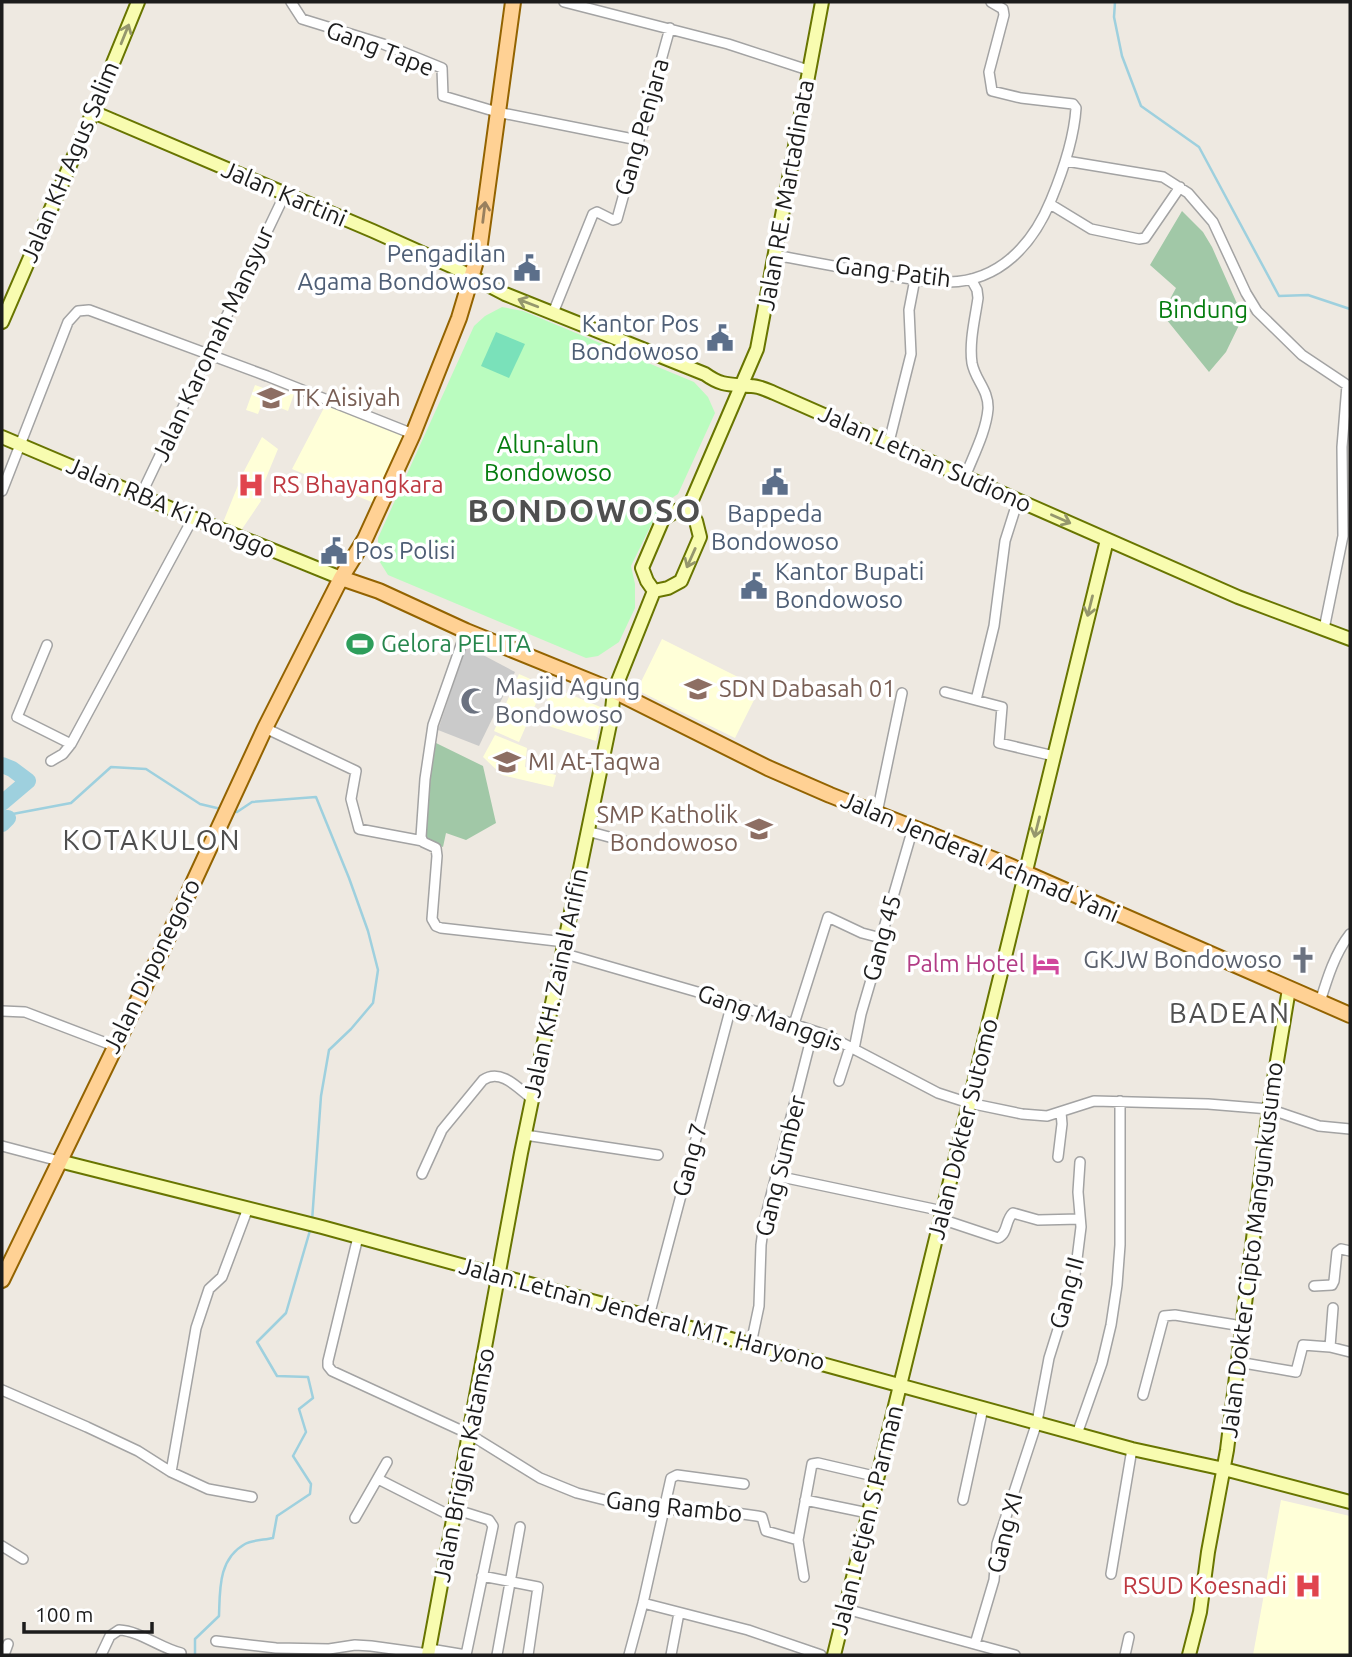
<svg xmlns="http://www.w3.org/2000/svg" width="1352" height="1657" font-family="Ubuntu,sans-serif">
	<rect width="100%" height="100%" fill="#eee9e1"/>
	<path fill="#ffffd8" d="M 255,385 L 283,395 L 285,391 L 294,394 L 288,411 L 263,401 L 258,414 L 246,410 Z
		M 326,404 L 403,435 L 374,503 L 292,469 Z
		M 262,437 L 278,449 L 259,495 L 261,501 L 240,532 L 222,525 L 243,473 Z
		M 662,639 L 760,688 L 735,738 L 637,690 Z
		M 519,674 L 544,685 L 519,742 L 494,731 Z
		M 552,687 L 603,708 L 596,741 L 539,723 Z
		M 495,735 L 527,748 L 525,767 L 556,775 L 553,787 L 502,775 L 483,757 Z
		M 1281,1500 L 1350,1516 L 1350,1655 L 1253,1655 Z"/>
	<path fill="#cacaca" d="M 466,646 L 515,672 L 479,746 L 438,730 Z"/>
	<path fill="#a1c8a7" d="M 1182,211 L 1203,232 L 1212,247 L 1243,317 L 1226,352 L 1209,372 L 1162,314 L 1176,288 L 1150,265 Z
		M 436,743 L 483,766 L 496,823 L 466,840 L 446,833 L 443,847 L 427,841 L 424,792 Z"/>
	<path fill="#bafcbf" d="M 502,307 L 523,311 L 694,382 L 708,397 L 715,413 L 678,494 L 661,505 L 631,566 L 635,584 L 635,608 L 619,642 L 598,656 L 586,658 L 388,575 L 378,559 L 378,538 L 474,326 L 485,316 Z"/>
	<path fill="#7ae1ba" d="M 496,332 L 525,344 L 509,378 L 481,366 Z"/>
	<g fill="none" stroke-linecap="round" stroke-linejoin="round">
		<path stroke="#9ed0de" stroke-width="2.5" d="M 1115,2 L 1114,17 L 1122,56 L 1141,106 L 1199,147 L 1279,296 L 1308,295 L 1350,309
			M 231,811 L 237,812 L 252,802 L 316,797 L 349,878 L 368,931 L 378,970 L 373,1003 L 351,1029 L 329,1050 L 321,1096 L 312,1221
			M 2,816 L 71,803 L 111,767 L 146,769 L 200,804 L 221,809
			M 195,1655 L 195,1639 L 219,1616 C 220,1590 218,1559 245,1544 C 252,1540 264,1540 273,1538 L 277,1516 L 310,1494 L 311,1484 L 293,1456 L 306,1432 L 299,1409 L 313,1398 L 308,1377 L 277,1376 L 257,1342 L 286,1313 L 311,1227"/>
		<path stroke="#9ed0de" stroke-width="16" d="M 2,765 L 12,769 L 28,781 L 2,803
			M 2,819 L 8,818 L 2,824"/>
		<defs>
			<path id="street" d="M 291,2 L 302,19 L 383,44 L 442,68 L 443,96 L 497,112 L 638,140
				M 564,2 L 728,44 L 808,70
				M 1066,161 L 1163,177 L 1188,193 L 1213,222 L 1246,293 L 1257,311 L 1302,355 L 1347,385 L 1342,447 L 1343,536 L 1324,629
				M 1050,204 L 1091,229 L 1139,239 L 1145,238 L 1180,187
				M 775,255 C 812,262 848,269 885,275 C 906,278 928,283 949,282 C 1000,281 1033,244 1051,200 C 1063,171 1074,140 1076,108 L 1073,104 L 1021,98 L 992,91 L 989,72 L 1004,15 L 1003,9 L 991,2
				M 553,313 L 593,214 L 597,212 L 613,220 L 617,219 L 670,28
				M 889,442 L 911,354 L 909,310 L 915,279
				M 965,477 C 973,456 986,432 988,409 C 989,390 975,380 972,363 C 969,342 975,319 978,298 L 977,290 L 971,279
				M 2,491 L 68,322 L 78,311 L 89,310 L 267,376 L 413,434
				M 141,495 L 285,194
				M 466,631 L 433,725 L 425,779 L 421,837 L 423,842 L 436,848 L 437,856 L 432,919 L 436,926 L 441,928 L 565,942
				M 47,645 L 17,717 L 71,744
				M 945,692 L 1002,707 L 999,743 L 1054,756
				M 976,700 L 994,626 L 1005,541 L 1018,500
				M 265,728 L 356,771 L 351,799 L 359,829 L 423,841
				M 51,761 L 63,754 L 71,744 L 193,518
				M 877,813 L 902,693
				M 587,831 L 646,847
				M 562,953 L 701,993 L 829,1036 L 938,1093 L 969,1103 L 1022,1114 L 1047,1116 L 1094,1101 L 1208,1104 L 1269,1109 L 1319,1126 L 1350,1129
				M 1320,1002 C 1327,979 1335,953 1350,934
				M 2,1011 L 25,1012 L 114,1046
				M 794,1024 L 828,917 L 862,933 L 881,938
				M 854,1049 L 861,1014 L 881,946 L 881,938 L 913,828
				M 839,1081 L 850,1047
				M 525,1135 L 658,1155
				M 2,1146 L 59,1161
				M 1058,1157 L 1062,1124 L 1061,1112
				M 422,1174 L 442,1130 L 483,1080 C 501,1068 518,1088 532,1099
				M 777,1176 L 943,1211
				M 941,1219 L 998,1238 C 1008,1234 1005,1220 1013,1213 L 1038,1220 L 1080,1219
				M 358,1237 L 328,1361 L 328,1366 L 332,1371 L 469,1434 L 540,1478 L 577,1493 L 633,1507 L 664,1511 L 682,1508 L 708,1509 L 757,1516 L 762,1517 L 766,1531 L 798,1540
				M 1314,1286 L 1332,1285 L 1334,1281 L 1337,1252 L 1341,1249 L 1350,1251
				M 649,1316 L 732,1003
				M 751,1344 L 759,1306 L 761,1245 L 764,1223 L 813,1031
				M 1330,1347 L 1350,1352
				M 1238,1362 L 1296,1372 L 1303,1345 L 1330,1347 L 1333,1308
				M 2,1390 L 87,1427 L 138,1451 L 171,1472 L 208,1489 L 252,1497
				M 1143,1395 L 1164,1316 L 1175,1315 L 1242,1326
				M 1077,1434 L 1102,1363 L 1111,1325 L 1117,1285 L 1120,1245 L 1120,1101
				M 171,1472 L 196,1328 L 209,1289 L 222,1277 L 248,1208
				M 378,1479 L 453,1517
				M 805,1500 L 868,1513
				M 963,1500 L 983,1408
				M 454,1509 L 489,1520 L 493,1526 L 466,1655
				M 355,1518 L 387,1462
				M 2,1546 L 23,1559
				M 1111,1574 L 1132,1449
				M 482,1576 L 538,1587 L 528,1655
				M 804,1577 L 798,1540 L 812,1464 L 818,1463 L 878,1477
				M 643,1603 L 748,1630 L 821,1655
				M 846,1609 L 1015,1655
				M 216,1641 L 276,1648 L 329,1649 L 355,1645 L 371,1646 L 429,1654
				M 975,1644 L 994,1580 L 997,1544 L 1037,1422 L 1049,1358 L 1075,1275 L 1081,1227 L 1078,1192 L 1080,1162
				M 430,1649 L 466,1655
				M 4,1655 L 8,1644
				M 101,1655 L 110,1636 L 119,1630 C 140,1631 160,1648 181,1653
				M 497,1655 L 520,1527
				M 629,1655 L 643,1603 L 671,1478 L 677,1475 L 744,1484
				M 671,1655 L 679,1613
				M 1125,1655 L 1129,1637"/>
			<path id="secondary" d="M 93,112 L 373,231 L 451,266 L 505,294 L 705,374 C 723,387 731,384 751,386 C 759,386 767,390 774,393 L 1238,597 L 1350,639
				M 2,322 L 93,112 L 138,2
				M 2,437 L 193,518 L 341,578
				M 689,507 L 757,349 L 822,2
				M 654,591 L 668,588 L 681,581 L 700,537 L 696,521 L 689,507
				M 654,591 L 647,581 L 642,568 L 663,519 L 676,511 L 689,507
				M 59,1161 L 322,1227 L 1132,1449 L 1224,1469 L 1350,1502
				M 428,1655 L 521,1153 L 611,719 L 614,691 L 654,591
				M 834,1655 L 1107,540
				M 1189,1655 L 1200,1612 L 1208,1552 L 1227,1450 L 1269,1109 L 1289,989"/>
			<path id="primary" d="M 341,578 L 379,591 L 466,631 L 614,691 L 768,768 L 830,795 L 1005,864 L 1350,1015
				M 2,1280 L 157,961 L 265,728 L 341,578 L 365,539 L 413,434 L 459,318 L 479,251 L 513,2"/>
		</defs>
		<use href="#street" stroke="#a3a3a3" stroke-width="12"/>
		<use href="#secondary" stroke="#687500" stroke-width="16"/>
		<use href="#primary" stroke="#936300" stroke-width="18"/>
		<use href="#street" stroke="#fff" stroke-width="9"/>
		<use href="#secondary" stroke="#f8fcb0" stroke-width="12"/>
		<use href="#primary" stroke="#ffd194" stroke-width="14"/>
	</g>
	<defs><path id="oneway-shaft" d="M-6 0H5M1.5-3L5.5 0L1.5 3" fill="none" stroke-width="1.6" stroke-linecap="round" stroke-linejoin="round" transform="scale(1.75)"/></defs>
	<g stroke="#95976d">
		<use href="#oneway-shaft" transform="translate(125 34) rotate(-68)"/>
		<use href="#oneway-shaft" transform="translate(528 303) rotate(-159)"/>
		<use href="#oneway-shaft" transform="translate(1061 519) rotate(24)"/>
		<use href="#oneway-shaft" transform="translate(691 558) rotate(114)"/>
		<use href="#oneway-shaft" transform="translate(1090 606) rotate(104)"/>
		<use href="#oneway-shaft" transform="translate(1037 827) rotate(104)"/>
	</g>
	<use stroke="#99805e" href="#oneway-shaft" transform="translate(484 212) rotate(-83)"/>
	<defs>
		<symbol id="civic-bare" viewBox="-9 -9 18 18"><path d="M-.6-6.5H3V-4.5H.6V-3L4-1V1h2V6H-6V1h2V-1L-.6-3ZM-1.2 2.5V6h2.4V2.5Z" fill="#5c6f8a" stroke="#fff" stroke-width="2.5" paint-order="stroke"/></symbol>
		<symbol id="school-bare" viewBox="-9 -9 18 18"><path d="M0-5L7-2L0 1L-7-2ZM-4 1L0 2.5L4 1V4Q0 6-4 4Z" fill="#8d6e63" stroke="#fff" stroke-width="2.5" paint-order="stroke"/></symbol>
		<symbol id="hospital-bare" viewBox="-9 -9 18 18"><path d="M-5-5h3v3.5h4V-5h3V5h-3V1.5h-4V5h-3Z" fill="#e0444e" stroke="#fff" stroke-width="2.5" paint-order="stroke"/></symbol>
		<symbol id="stadium-bare" viewBox="-9 -9 18 18"><path d="M0-5a6.5 5 0 1 0 0 10a6.5 5 0 1 0 0-10ZM-3.5-1.8h7v3.6h-7Z" fill="#2e9e5b" stroke="#fff" stroke-width="2.5" paint-order="stroke"/></symbol>
		<symbol id="mosque-bare" viewBox="-9 -9 18 18"><path d="M3.5-4.9A6 6 0 1 0 3.5 4.9A5 5 0 1 1 3.5-4.9Z" fill="#6b7280" stroke="#fff" stroke-width="2.5" paint-order="stroke"/></symbol>
		<symbol id="church-bare" viewBox="-9 -9 18 18"><path d="M-1.2-6h2.4v3.5h3.3v2.4h-3.3V6h-2.4V-.1h-3.3v-2.4h3.3Z" fill="#6b7280" stroke="#fff" stroke-width="2.5" paint-order="stroke"/></symbol>
		<symbol id="hotel-bare" viewBox="-9 -9 18 18"><path d="M-6-4.5h1.5V1H6V5H4.5V3h-9V5H-6ZM-4 0a1.8 1.8 0 1 1 3.6 0ZM.5 0V-2.5h3Q6-2.5 6 0Z" fill="#d1479c" stroke="#fff" stroke-width="2.5" paint-order="stroke"/></symbol>
	</defs>
	<g fill-rule="evenodd">
		<use href="#civic-bare" x="508" y="249" width="38" height="38"/>
		<use href="#civic-bare" x="701" y="319" width="38" height="38"/>
		<use href="#school-bare" x="252" y="379" width="38" height="38"/>
		<use href="#civic-bare" x="756" y="463" width="38" height="38"/>
		<use href="#hospital-bare" x="232" y="466" width="38" height="38"/>
		<use href="#civic-bare" x="315" y="532" width="38" height="38"/>
		<use href="#civic-bare" x="735" y="567" width="38" height="38"/>
		<use href="#stadium-bare" x="341" y="625" width="38" height="38"/>
		<use href="#school-bare" x="679" y="670" width="38" height="38"/>
		<use href="#mosque-bare" x="455" y="682" width="38" height="38"/>
		<use href="#school-bare" x="488" y="743" width="38" height="38"/>
		<use href="#school-bare" x="740" y="810" width="38" height="38"/>
		<use href="#church-bare" x="1284" y="941" width="38" height="38"/>
		<use href="#hotel-bare" x="1027" y="945" width="38" height="38"/>
		<use href="#hospital-bare" x="1289" y="1567" width="38" height="38"/>
	</g>
	<g text-anchor="middle" stroke-width="7" stroke-linejoin="round" paint-order="stroke">
		<g font-size="24" fill="#1c1c1c" stroke="#fff">
			<text transform="translate(380 49) rotate(21)" y="8">Gang Tape</text>
			<text transform="translate(642 127) rotate(-74)" y="8">Gang Penjara</text>
			<text transform="translate(70 162) rotate(-67)" y="8">Jalan KH Agus Salim</text>
			<text transform="translate(284 194) rotate(23)" y="8">Jalan Kartini</text>
			<text transform="translate(786 195) rotate(-80)" y="8">Jalan RE. Martadinata</text>
			<text transform="translate(893 272) rotate(7)" y="8">Gang Patih</text>
			<text transform="translate(213 344) rotate(-65)" y="8">Jalan Karomah Mansyur</text>
			<text transform="translate(925 459) rotate(24)" y="8">Jalan Letnan Sudiono</text>
			<text transform="translate(171 508) rotate(23)" y="8">Jalan RBA Ki Ronggo</text>
			<text transform="translate(980 857) rotate(23)" y="8">Jalan Jenderal Achmad Yani</text>
			<text transform="translate(882 938) rotate(-75)" y="8">Gang 45</text>
			<text transform="translate(152 966) rotate(-64)" y="8">Jalan Diponegoro</text>
			<text transform="translate(556 983) rotate(-78)" y="8">Jalan KH. Zainal Arifin</text>
			<text transform="translate(770 1018) rotate(20)" y="8">Gang Manggis</text>
			<text transform="translate(963 1129) rotate(-76)" y="8">Jalan Dokter Sutomo</text>
			<text transform="translate(690 1160) rotate(-75)" y="8">Gang 7</text>
			<text transform="translate(781 1166) rotate(-76)" y="8">Gang Sumber</text>
			<text transform="translate(1252 1250) rotate(-83)" y="8">Jalan Dokter Cipto Mangunkusumo</text>
			<text transform="translate(1067 1293) rotate(-75)" y="8">Gang II</text>
			<text transform="translate(642 1314) rotate(15)" y="8">Jalan Letnan Jenderal MT. Haryono</text>
			<text transform="translate(464 1465) rotate(-79)" y="8">Jalan Brigjen Katamso</text>
			<text transform="translate(674 1507) rotate(6)" y="8">Gang Rambo</text>
			<text transform="translate(867 1520) rotate(-76)" y="8">Jalan Letjen S Parman</text>
			<text transform="translate(1005 1533) rotate(-76)" y="8">Gang XI</text>
		</g>
		<g font-size="24" fill="#4e5e75" stroke="#fff" text-anchor="end">
			<text x="506" y="262">Pengadilan<tspan x="506" dy="28">Agama Bondowoso</tspan></text>
			<text x="699" y="332">Kantor Pos<tspan x="699" dy="28">Bondowoso</tspan></text>
			<text x="775" y="522" text-anchor="middle">Bappeda<tspan x="775" dy="28">Bondowoso</tspan></text>
			<text x="355" y="559" text-anchor="start">Pos Polisi</text>
			<text x="775" y="580" text-anchor="start">Kantor Bupati<tspan x="775" dy="28">Bondowoso</tspan></text>
		</g>
		<g font-size="24" fill="#067d10" stroke="#fff">
			<text x="1203" y="318">Bindung</text>
			<text x="548" y="453">Alun-alun<tspan x="548" dy="28">Bondowoso</tspan></text>
		</g>
		<g font-size="24" fill="#785e54" stroke="#fff" text-anchor="start">
			<text x="292" y="406">TK Aisiyah</text>
			<text x="719" y="697">SDN Dabasah 01</text>
			<text x="528" y="770">MI At-Taqwa</text>
			<text x="738" y="823" text-anchor="end">SMP Katholik<tspan x="738" dy="28">Bondowoso</tspan></text>
		</g>
		<g font-size="24" fill="#be3a42" stroke="#fff" text-anchor="start">
			<text x="272" y="493">RS Bhayangkara</text>
			<text x="1287" y="1594" text-anchor="end">RSUD Koesnadi</text>
		</g>
		<g font-size="24" fill="#27864d" stroke="#fff" text-anchor="start">
			<text x="381" y="652">Gelora PELITA</text>
		</g>
		<g font-size="24" fill="#5b616d" stroke="#fff" text-anchor="start">
			<text x="495" y="695">Masjid Agung<tspan x="495" dy="28">Bondowoso</tspan></text>
			<text x="1282" y="968" text-anchor="end">GKJW Bondowoso</text>
		</g>
		<g font-size="24" fill="#b23c85" stroke="#fff" text-anchor="end">
			<text x="1025" y="972">Palm Hotel</text>
		</g>
		<g font-size="28" letter-spacing="2" fill="#4f4f4f" stroke="#fff">
			<text x="152" y="850">KOTAKULON</text>
			<text x="1230" y="1023">BADEAN</text>
		</g>
		<g font-size="32" font-weight="bold" letter-spacing="2" fill="#4f4f4f" stroke="#fff">
			<text x="585" y="522">BONDOWOSO</text>
		</g>
	</g>
	<rect width="1352" height="1657" fill="none" stroke="#1c1c1c" stroke-width="7"/>
	<path d="M24 1622v10h128v-10" fill="none" stroke="#1c1c1c" stroke-width="3.5"/>
	<text x="35" y="1622" font-size="21" fill="#1c1c1c" stroke="#ffffff" stroke-width="5" paint-order="stroke">100 m</text>
</svg>
